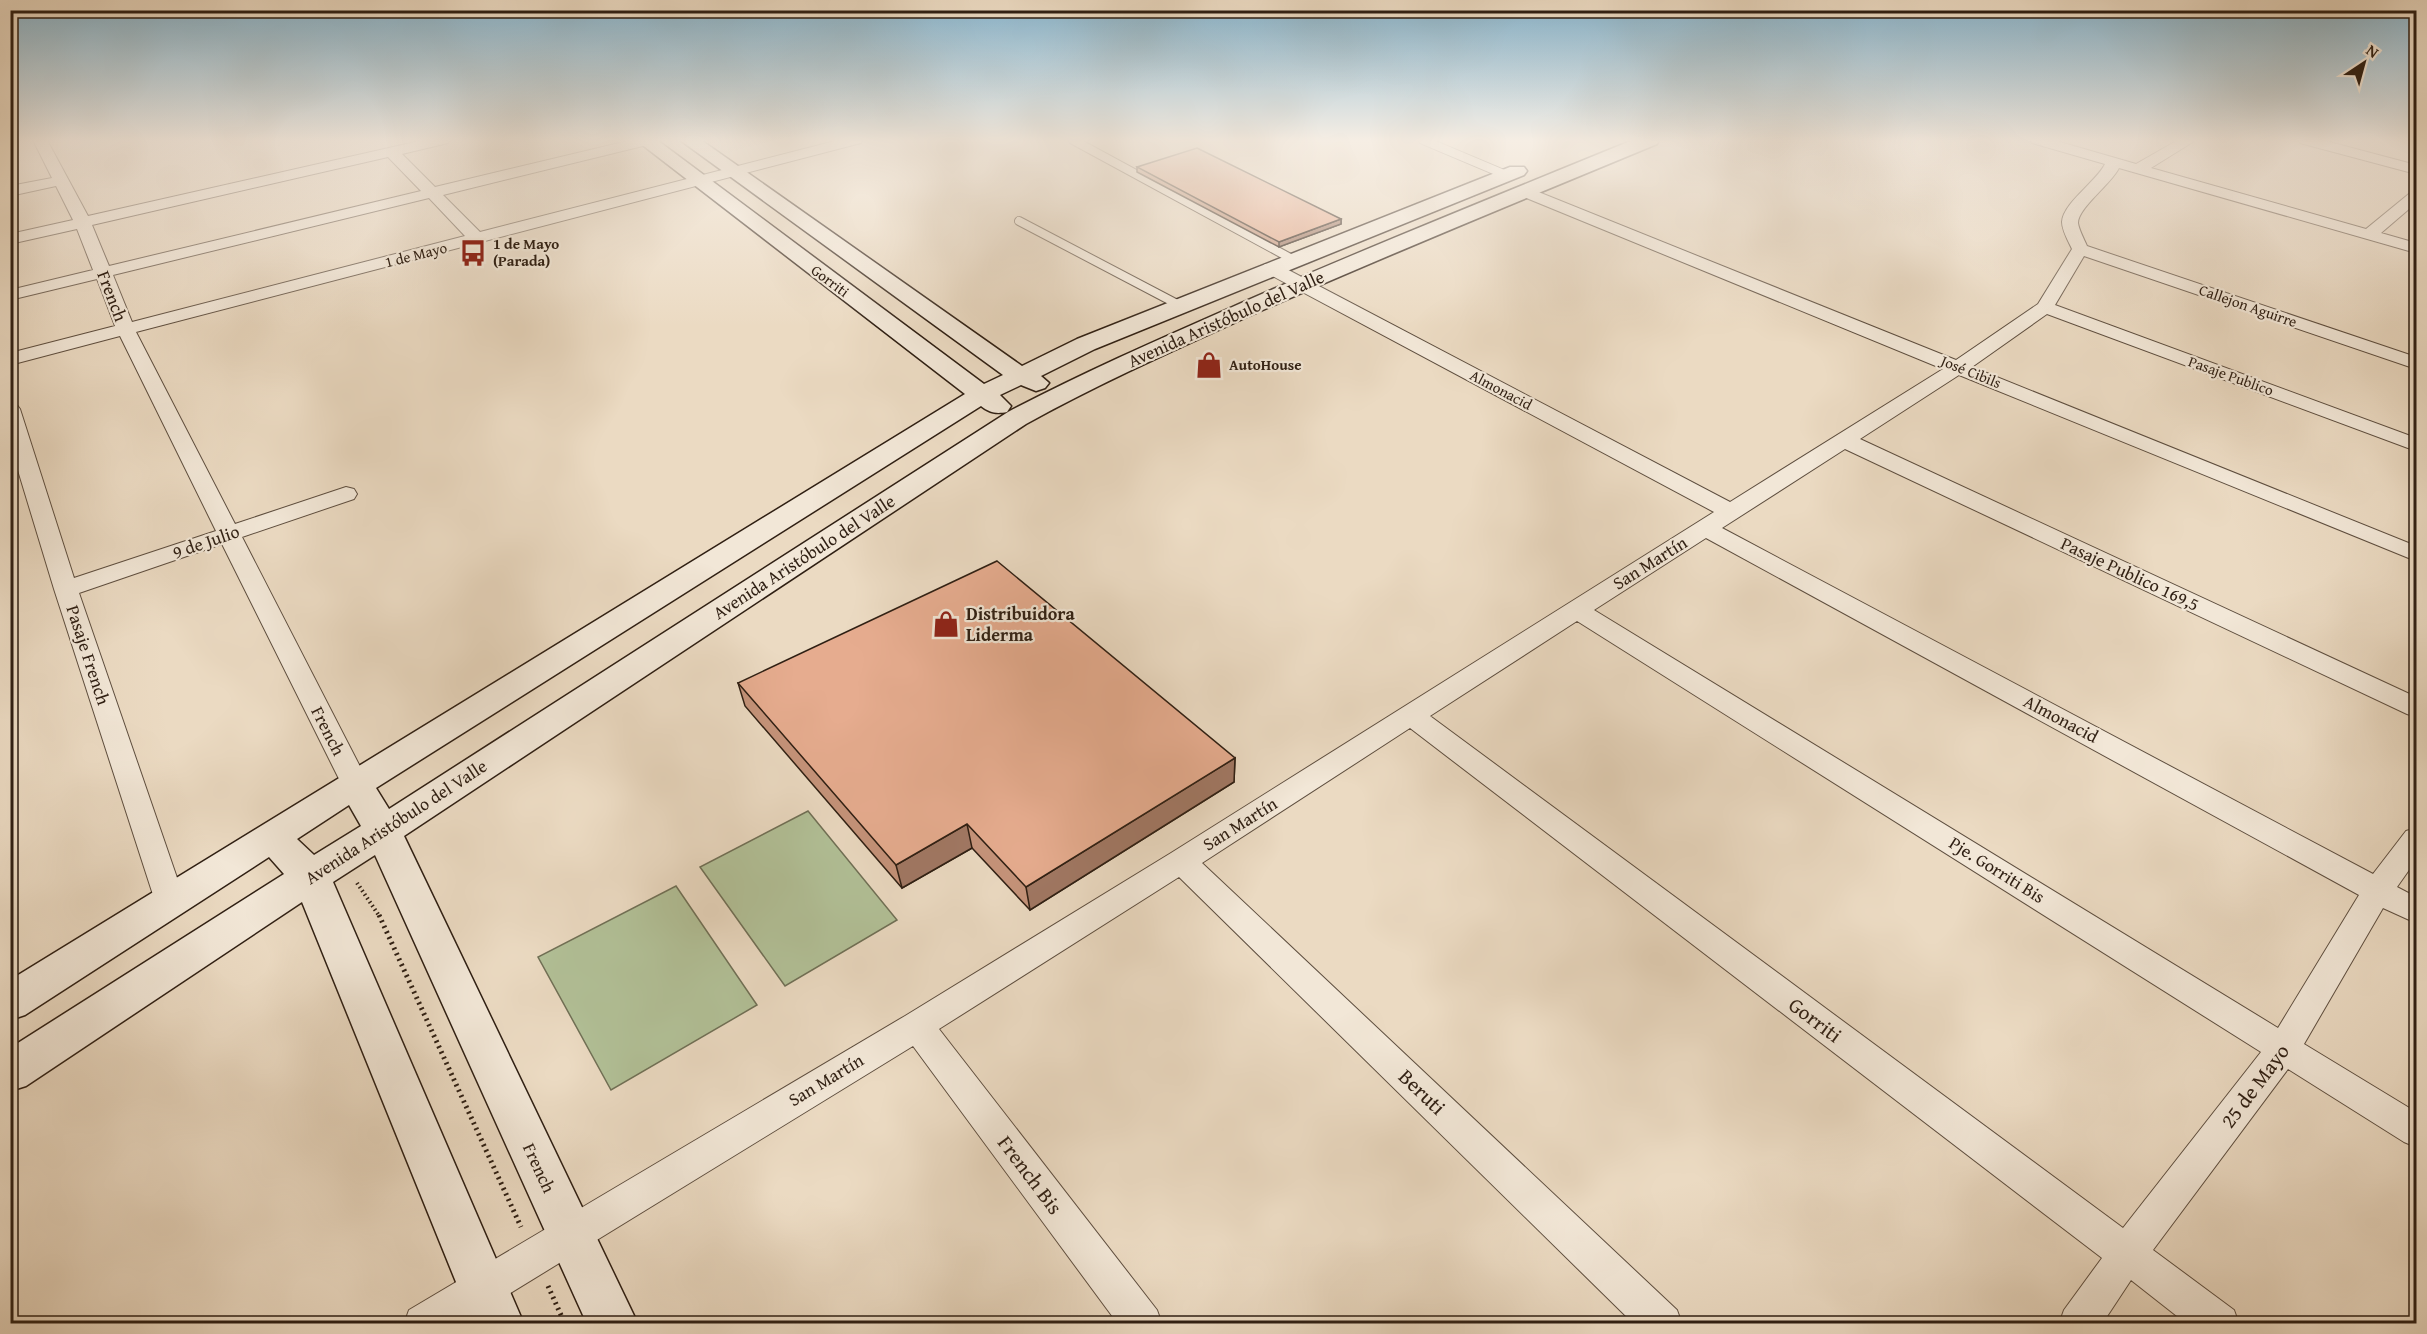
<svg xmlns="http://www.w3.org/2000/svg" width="2427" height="1334" font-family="'Gentium Book Plus',serif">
	<rect width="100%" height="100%" fill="#ebdac2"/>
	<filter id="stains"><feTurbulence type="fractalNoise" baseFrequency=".00333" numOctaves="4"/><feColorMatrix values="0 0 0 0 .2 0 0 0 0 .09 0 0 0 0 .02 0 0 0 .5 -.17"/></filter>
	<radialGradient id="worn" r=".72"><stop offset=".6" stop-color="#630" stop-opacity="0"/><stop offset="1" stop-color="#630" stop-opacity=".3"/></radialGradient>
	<path fill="#b2c198" stroke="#707056" stroke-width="1.5" d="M 808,811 L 897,920 L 785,986 L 700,867 Z
		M 676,886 L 757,1005 L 611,1090 L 538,957 Z"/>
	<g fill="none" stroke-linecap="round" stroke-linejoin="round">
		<defs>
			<path id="lane" d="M 1073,140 L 1292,259
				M 1423,140 L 1506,175
				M 1019,221 L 1179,305"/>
			<path id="street" d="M 33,140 L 47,140 L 88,216 L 424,140 L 450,140 L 448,143 L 402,154 L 435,187 L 632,140 L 653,141 L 651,144 L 443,195 L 480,232 L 839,140 L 863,140 L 861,143 L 136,332 L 235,524 L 346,487 L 354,489 L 357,494 L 354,499 L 242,537 L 369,784 L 365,791 L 355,794 L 345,791 L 222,544 L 79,593 L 185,901 L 181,910 L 170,913 L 159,910 L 155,901 L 54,589 L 10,444 L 10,403 L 17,405 L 20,409 L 74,578 L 216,531 L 120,336 L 10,365 L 10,353 L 115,326 L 97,279 L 10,300 L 10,290 L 93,270 L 77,229 L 10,244 L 10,234 L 73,220 L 56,186 L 10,196 L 10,186 L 52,178 ZM 388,157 L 421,191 L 109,266 L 92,225 ZM 429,198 L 465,236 L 132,322 L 113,275 Z
				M 2030,140 L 2053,140 L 2136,164 L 2178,140 L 2196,140 L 2151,168 L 2366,229 L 2410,193 L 2416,191 L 2416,203 L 2381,233 L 2416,243 L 2416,253 L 2119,168 C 2111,184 2078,208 2078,223 C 2079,230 2084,239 2087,246 L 2416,357 L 2416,369 L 2084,256 L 2055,305 L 2416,438 L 2416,451 L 2047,314 L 1972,367 L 2416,546 L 2416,561 L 1959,375 L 1860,439 L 2416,697 L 2416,717 L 2407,714 L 1845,449 L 1722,528 L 2373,874 L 2406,831 L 2416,828 L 2416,860 L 2397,887 L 2416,897 L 2416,923 L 2383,908 L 2304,1044 L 2416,1112 L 2416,1147 L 2404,1142 L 2288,1069 L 2153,1250 L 2234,1310 L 2239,1324 L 2187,1324 L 2131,1280 L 2102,1324 L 2059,1324 L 2064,1310 L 2102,1258 L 1410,728 L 1202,863 L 1677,1310 L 1682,1324 L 1634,1324 L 1179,877 L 939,1029 L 1157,1310 L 1162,1324 L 1118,1324 L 913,1046 L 460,1324 L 404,1324 L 409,1310 L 905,1016 L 1171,853 L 1714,512 L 1265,272 L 1262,268 L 1265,264 L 1277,264 L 1730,502 L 1943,369 L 1519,195 L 1517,192 L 1519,189 L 1531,189 L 1956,360 L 2038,304 L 2072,249 C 2068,241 2062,230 2062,222 C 2063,203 2096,182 2105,164 L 2032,143 ZM 1706,538 L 2359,895 L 2278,1028 L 1594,610 ZM 1577,621 L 2261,1052 L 2123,1228 L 1430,716 Z
				M 2298,140 L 2322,140 L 2416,165 L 2416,174 L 2300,143 Z"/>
			<path id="secondary" d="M 636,140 L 657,140 L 984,384 L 1003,375 L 680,140 L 701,140 L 1022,366 L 1077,339 L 1510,167 L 1524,167 L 1527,171 L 1524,175 L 1095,349 L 1041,376 L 1049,383 L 1045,388 L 1036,391 L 1021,385 L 1000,395 L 1011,406 L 1007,412 C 996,414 990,413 981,406 L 376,788 L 389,809 L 1008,412 C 1080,374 1155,341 1230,308 C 1363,249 1499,195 1633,140 L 1659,140 L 1657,144 C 1520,201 1382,257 1247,317 C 1172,351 1098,384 1026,424 L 404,836 L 638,1324 L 587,1324 L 375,855 L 333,882 L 524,1324 L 473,1324 L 302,902 L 26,1086 L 10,1091 L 10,1048 L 284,874 L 269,857 L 25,1015 L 10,1020 L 10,980 L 965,394 ZM 349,805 L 361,826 L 314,855 L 297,839 Z"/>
		</defs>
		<use href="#lane" stroke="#5e4e3f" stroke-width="10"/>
		<use href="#street" stroke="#5e4e3f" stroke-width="2"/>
		<use href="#secondary" stroke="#2f1f13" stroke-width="3"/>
		<path stroke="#2f1f13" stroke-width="4" stroke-dasharray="1.5 3" stroke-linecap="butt" d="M 357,883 L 380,917"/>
		<path stroke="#2f1f13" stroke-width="5" stroke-dasharray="2 4" stroke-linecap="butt" d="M 379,915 L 521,1227
			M 548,1286 L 565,1324"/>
		<use href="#lane" stroke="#f2e7d7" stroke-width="8"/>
		<use href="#street" fill="#f2e7d7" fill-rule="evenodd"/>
		<use href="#secondary" fill="#f2e7d7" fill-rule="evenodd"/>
	</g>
	<path fill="#c6947b" stroke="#2f1f13" stroke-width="1.5" d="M 1137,167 L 1341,219 L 1341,224 L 1279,247 L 1137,172 Z
		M 738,683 L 1235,758 L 1234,782 L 1030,910 L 972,848 L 902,888 L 745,706 Z"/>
	<path fill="#a17864" stroke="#2f1f13" stroke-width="1.5" d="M 1341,219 L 1341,224 L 1279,247 L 1279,242 Z
		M 1235,758 L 1234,782 L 1030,910 L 1026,887 Z
		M 967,824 L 972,848 L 902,888 L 896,865 Z"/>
	<path fill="#e6ac8f" stroke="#2f1f13" stroke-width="1.5" d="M 1197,148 L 1341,219 L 1279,242 L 1137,167 Z
		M 997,561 L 1235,758 L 1026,887 L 967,824 L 896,865 L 738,683 Z"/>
	<linearGradient id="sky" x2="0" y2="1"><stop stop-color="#88b7d1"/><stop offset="0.43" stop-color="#f6eee4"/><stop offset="1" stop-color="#f6eee4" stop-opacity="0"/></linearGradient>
	<rect width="2427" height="327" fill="url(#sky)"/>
	<defs>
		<symbol id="bus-bare" viewBox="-9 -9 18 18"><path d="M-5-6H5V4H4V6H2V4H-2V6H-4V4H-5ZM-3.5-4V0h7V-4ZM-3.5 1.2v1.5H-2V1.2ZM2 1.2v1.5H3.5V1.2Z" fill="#8f2418" stroke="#f2e7d7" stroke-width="2.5" paint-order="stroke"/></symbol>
		<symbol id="shop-bare" viewBox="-9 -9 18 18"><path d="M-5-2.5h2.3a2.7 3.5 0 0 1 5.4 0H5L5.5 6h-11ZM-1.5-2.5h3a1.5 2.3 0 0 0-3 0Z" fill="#8f2418" stroke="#f2e7d7" stroke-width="2.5" paint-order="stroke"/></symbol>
	</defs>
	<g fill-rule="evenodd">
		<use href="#bus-bare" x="454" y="234" width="38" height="38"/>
		<use href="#shop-bare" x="1190" y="346" width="38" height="38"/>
		<use href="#shop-bare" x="927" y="605" width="38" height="38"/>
	</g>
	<g text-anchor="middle" stroke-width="4.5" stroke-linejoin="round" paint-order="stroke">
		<g font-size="15" font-weight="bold" fill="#2f1f13" stroke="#f2e7d7" text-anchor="start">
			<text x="493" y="249">1 de Mayo<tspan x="493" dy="17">(Parada)</tspan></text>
			<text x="1229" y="370">AutoHouse</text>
		</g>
		<g font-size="15" fill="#2f1f13" stroke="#f2e7d7">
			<text transform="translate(416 255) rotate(-14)" y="5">1 de Mayo</text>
			<text transform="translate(830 281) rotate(37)" y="5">Gorriti</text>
			<text transform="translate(2248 306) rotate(19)" y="5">Callejon Aguirre</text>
			<text transform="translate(1971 372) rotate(22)" y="5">José Cibils</text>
			<text transform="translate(2231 376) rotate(20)" y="5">Pasaje Publico</text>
			<text transform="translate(1501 390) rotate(28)" y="5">Almonacid</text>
		</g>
		<g font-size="18" fill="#2f1f13" stroke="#f2e7d7">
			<text transform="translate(112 296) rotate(69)" y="6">French</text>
			<text transform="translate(1226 319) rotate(-24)" y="6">Avenida Aristóbulo del Valle</text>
			<text transform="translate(206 542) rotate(-19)" y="6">9 de Julio</text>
			<text transform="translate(804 557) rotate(-33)" y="6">Avenida Aristóbulo del Valle</text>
			<text transform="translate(1650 563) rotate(-32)" y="6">San Martín</text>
			<text transform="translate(2130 574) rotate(25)" y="6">Pasaje Publico 169,5</text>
			<text transform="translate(88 655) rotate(72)" y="6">Pasaje French</text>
			<text transform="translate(2061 719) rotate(28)" y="6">Almonacid</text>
			<text transform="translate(328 731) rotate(63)" y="6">French</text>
			<text transform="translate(396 822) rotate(-33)" y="6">Avenida Aristóbulo del Valle</text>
			<text transform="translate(1240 824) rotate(-32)" y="6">San Martín</text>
			<text transform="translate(1997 870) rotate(32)" y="6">Pje. Gorriti Bis</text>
			<text transform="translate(826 1080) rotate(-31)" y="6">San Martín</text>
			<text transform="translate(539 1168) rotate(65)" y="6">French</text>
		</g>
		<g font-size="18" font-weight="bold" fill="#2f1f13" stroke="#f2e7d7" text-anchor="start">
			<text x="966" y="620">Distribuidora<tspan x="966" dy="21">Liderma</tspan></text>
		</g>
		<g font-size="21" fill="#2f1f13" stroke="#f2e7d7">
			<text transform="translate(1815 1020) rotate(37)" y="7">Gorriti</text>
			<text transform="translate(2255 1086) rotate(-53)" y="7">25 de Mayo</text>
			<text transform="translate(1422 1092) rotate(44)" y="7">Beruti</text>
			<text transform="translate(1030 1175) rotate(53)" y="7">French Bis</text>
		</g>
	</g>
	<rect width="2427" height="1334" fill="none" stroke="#ebdac2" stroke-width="36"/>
	<rect x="12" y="12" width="2403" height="1310" fill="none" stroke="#2f1f13" stroke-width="3"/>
	<rect x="18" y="18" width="2391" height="1298" fill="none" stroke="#2f1f13" stroke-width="1.5"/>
	<g transform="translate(2364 63) rotate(36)" stroke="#f2e7d7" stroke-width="4.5" paint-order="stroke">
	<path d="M0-4.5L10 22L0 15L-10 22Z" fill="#2f1f13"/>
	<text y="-9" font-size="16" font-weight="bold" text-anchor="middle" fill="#2f1f13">N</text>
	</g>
	<rect width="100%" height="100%" filter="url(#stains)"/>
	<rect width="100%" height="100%" fill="url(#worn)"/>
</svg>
